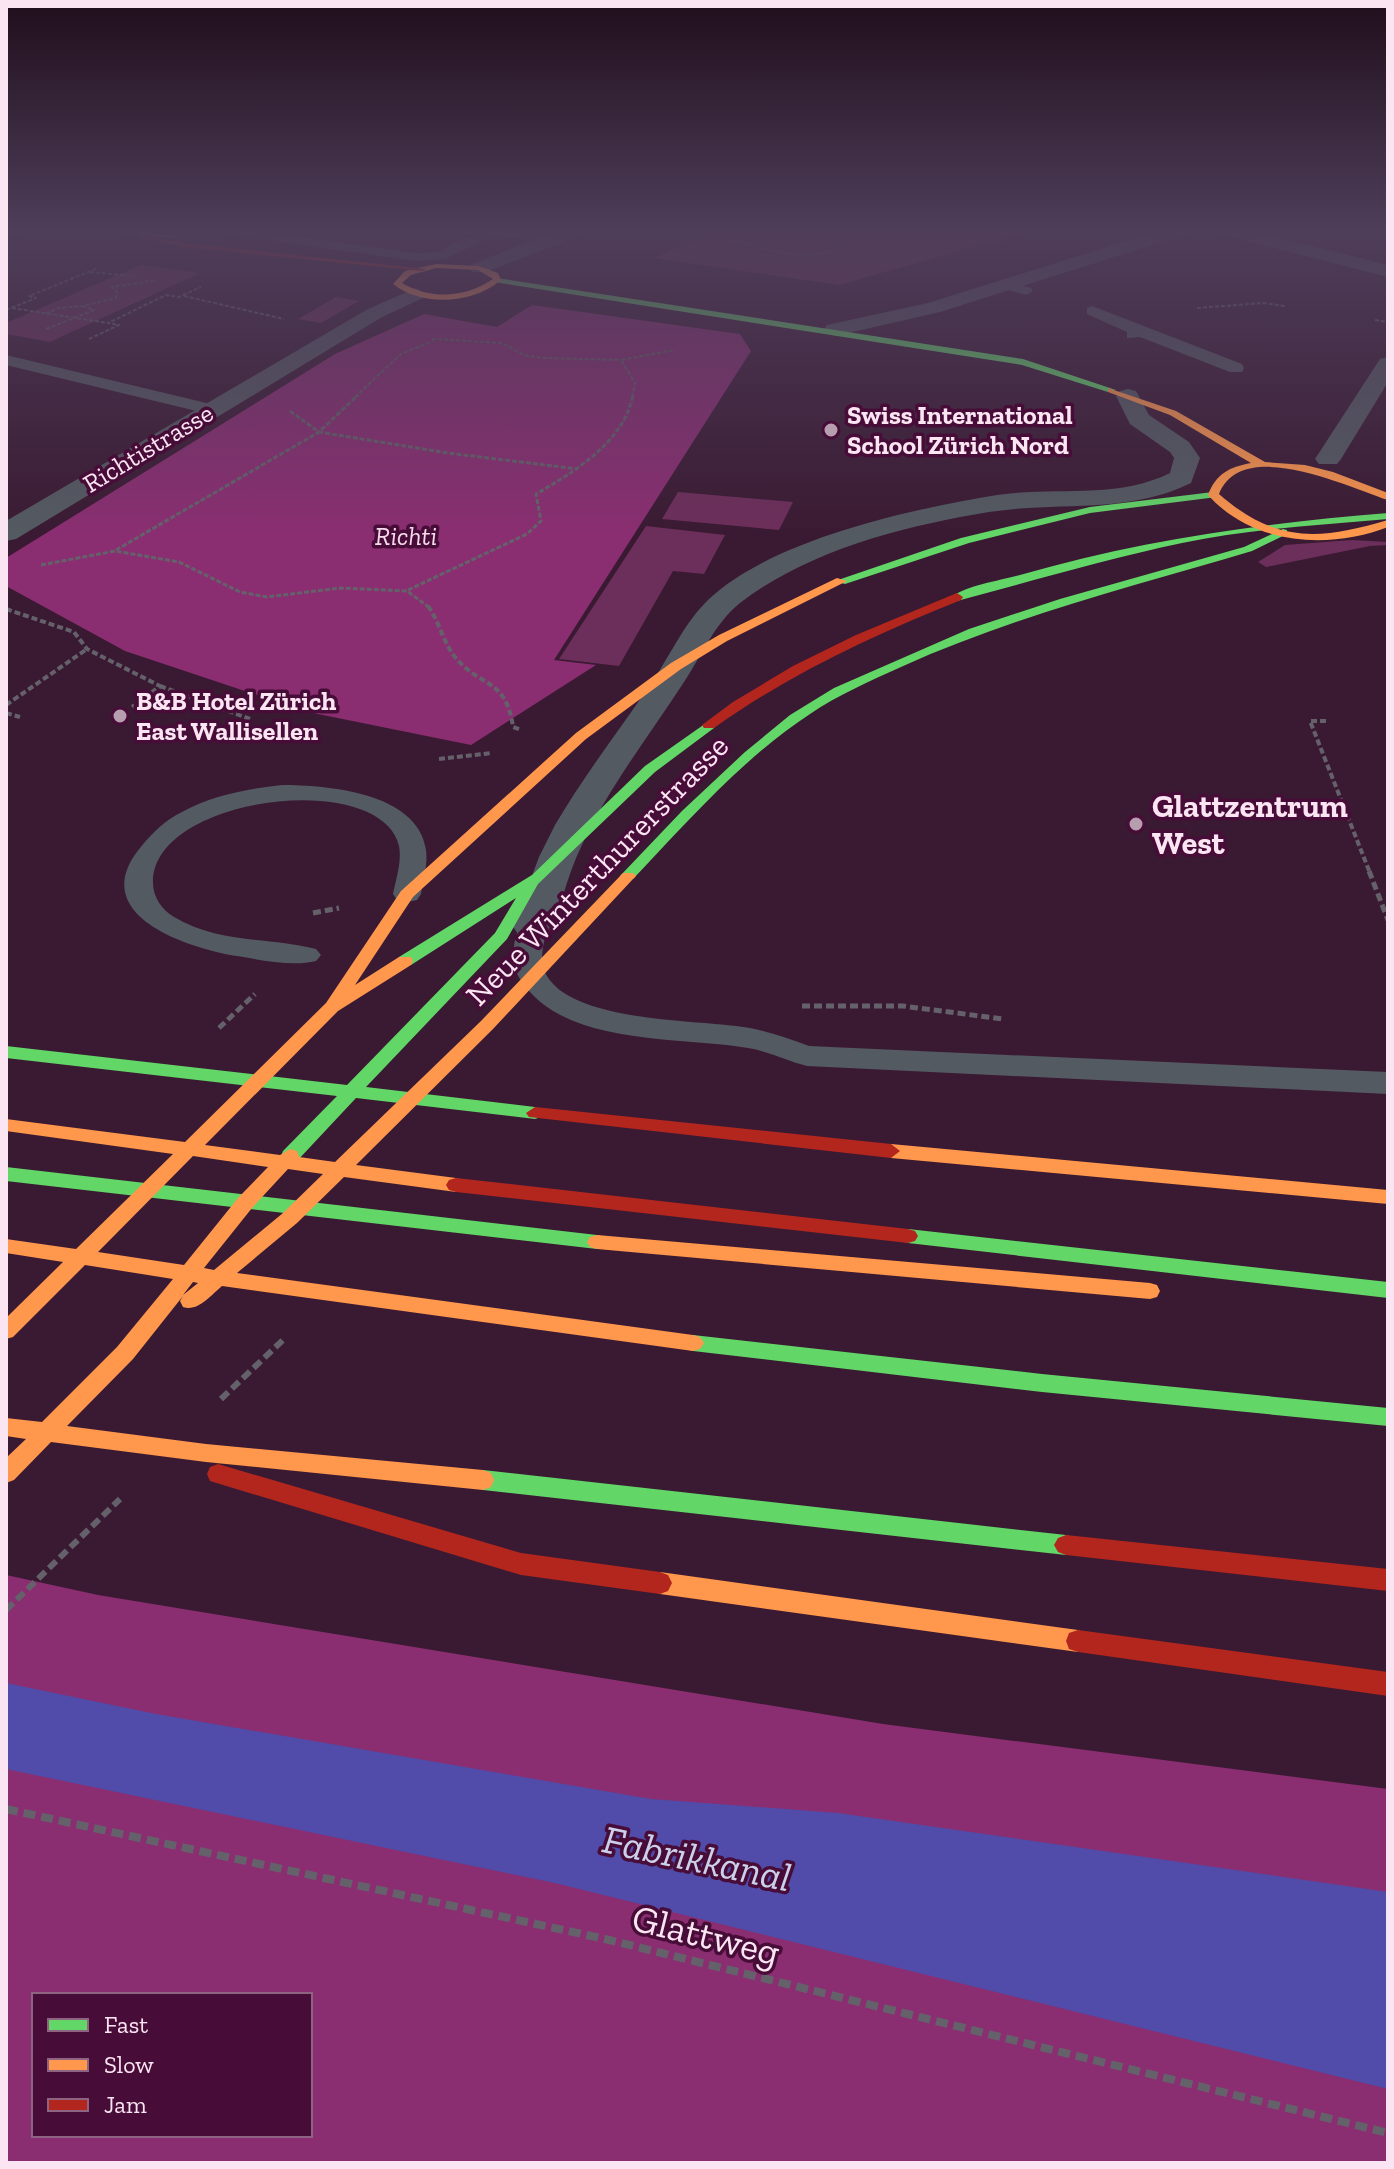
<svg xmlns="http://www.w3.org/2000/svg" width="1394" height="2169" font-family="'Zilla Slab',serif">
	<rect width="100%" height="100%" fill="#3a1a32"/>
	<path fill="#6c2e5a" d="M 722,230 L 1033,230 L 839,285 L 654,258 Z
		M 141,265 L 200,273 L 50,342 L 6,334 L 6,323 Z
		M 336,297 L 359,301 L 321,323 L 298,319 Z
		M 678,492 L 793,502 L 779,530 L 662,519 Z
		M 646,526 L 725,535 L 704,574 L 673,571 L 619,666 L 559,659 Z
		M 1352,540 L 1388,542 L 1388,545 L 1370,546 L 1266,567 L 1258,562 L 1285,545 Z"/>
	<path fill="#8a2e71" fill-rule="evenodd" d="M 532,305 L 740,334 L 751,351 L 554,660 L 596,665 L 471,745 L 308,712 L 125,651 L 6,586 L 6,558 L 335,354 L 424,314 L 497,327 Z
		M 6,1575 L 98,1595 L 883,1724 L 1388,1789 L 1388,2163 L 6,2163 ZM 34,1995 L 310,1995 L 310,2135 L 34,2135 Z"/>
	<path fill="#514baa" d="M 6,1683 L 156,1714 L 651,1799 L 838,1813 L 1388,1892 L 1388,2089 L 555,1883 L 6,1769 Z"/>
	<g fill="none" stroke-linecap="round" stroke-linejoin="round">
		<path stroke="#65616b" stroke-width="2" stroke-dasharray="4 2" stroke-linecap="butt" d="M 692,230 C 749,239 815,281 865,230
			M 966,230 L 1001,243
			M 90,272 L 134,276
			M 184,296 L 284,319
			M 12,308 L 108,323
			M 1197,308 L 1263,303 L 1285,306
			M 6,310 L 36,298 L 29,296 L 98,268
			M 46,314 L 58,308 L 83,306
			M 1375,320 L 1388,322
			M 46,329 L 94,310 L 83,306 L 116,298 L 117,292 L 112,287 L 157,280
			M 89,339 L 119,325 L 108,323 L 166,295 L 179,297 L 201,287
			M 432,339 L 502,343 L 524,355 L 543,358 L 621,360
			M 355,397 L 401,354 L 433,341
			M 632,397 L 635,383 L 621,360 L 674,350"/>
		<path stroke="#65616b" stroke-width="3" stroke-dasharray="5 2" stroke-linecap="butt" d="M 290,411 L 319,432 L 448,453 L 578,469
			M 116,550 L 319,432 L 358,395
			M 41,565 L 115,551 L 179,562 L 240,592 L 267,597 L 340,588 L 407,591 L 430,608
			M 408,590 L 527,534 L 541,521 L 536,494 C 574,472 624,442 633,395"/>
		<path stroke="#65616b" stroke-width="4" stroke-dasharray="6 3" stroke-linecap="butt" d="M 428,606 C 439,621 443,642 455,657 C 480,688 506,677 513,727 L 521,730
			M 6,609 L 74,632 L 87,649 L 160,686 L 132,707
			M 160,686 L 250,719
			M 6,705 L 87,649
			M 6,713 L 20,717
			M 1326,721 L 1310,721 L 1370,873
			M 439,759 L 492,753"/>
		<path stroke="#65616b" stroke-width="5" stroke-dasharray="8 4" stroke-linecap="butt" d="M 1369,871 L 1388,920
			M 313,913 L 339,908
			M 802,1006 L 903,1006 L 1003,1019
			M 219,1028 L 255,994"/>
		<path stroke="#65616b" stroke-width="6" stroke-dasharray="10 5" stroke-linecap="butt" d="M 221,1399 L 283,1340
			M 6,1610 L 120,1499"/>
		<path stroke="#65616b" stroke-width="8" stroke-dasharray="12 6" stroke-linecap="butt" d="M 6,1809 L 605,1939 L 1388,2133"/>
		<path fill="#545a61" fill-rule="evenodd" d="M 6,230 L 25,230 L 6,238 Z
			M 219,230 L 254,230 L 416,253 L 437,252 L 472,235 L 461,234 L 460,230 L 559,233 L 566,237 L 559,241 L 491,237 L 445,259 L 416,261 L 226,234 Z
			M 1007,281 L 1031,288 L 1033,291 L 1026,295 L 1002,288 L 1002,282 Z
			M 1092,306 L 1242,364 L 1244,368 L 1242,372 L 1230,372 L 1140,337 L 1127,338 L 1127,332 L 1087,314 L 1087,308 Z
			M 6,355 L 219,406 L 222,410 L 213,415 L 6,365 Z
			M 282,785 C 326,785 418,792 426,850 C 428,865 423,880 421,894 L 417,900 L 407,902 L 397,900 L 393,894 C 396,879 402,861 399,846 C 381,768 151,796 153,883 C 153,897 162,910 174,917 C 219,944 269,937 316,949 L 321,955 L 316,961 C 292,967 262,960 237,956 C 188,948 85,915 140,848 C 152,833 165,820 182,812 C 213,795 247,789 282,785 Z
			M 533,918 L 543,921 L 547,927 C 545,940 539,957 544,970 C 565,1024 701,1019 750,1028 C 770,1032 790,1039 809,1046 L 1388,1072 L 1388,1094 L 807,1066 C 787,1061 768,1051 748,1048 C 678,1036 563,1047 520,979 C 510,963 512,937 523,921 Z"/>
		<path fill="#545a61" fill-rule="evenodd" d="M 560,230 L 586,230 L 584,234 L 486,272 L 472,272 L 469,268 L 472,264 Z
			M 1161,230 L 1189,230 L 1187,234 L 940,312 L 835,336 L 824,330 L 827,325 L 928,303 Z
			M 1217,230 L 1248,230 L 1388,265 L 1388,277 L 1219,234 Z
			M 416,288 L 426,294 L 423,298 L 382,317 L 16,539 L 6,541 L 6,521 L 368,309 Z
			M 1388,357 L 1388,382 L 1341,459 L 1337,464 L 1319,464 L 1315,459 L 1380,359 Z
			M 1128,389 L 1136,391 L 1149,415 L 1189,442 L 1200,458 L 1191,483 C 1126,515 1058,501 989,512 C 904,526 809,550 740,603 C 714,624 702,655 684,682 C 649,736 608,788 581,847 C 569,872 562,900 553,927 L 547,935 L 533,939 L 519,935 L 513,927 L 539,857 L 555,825 C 585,774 621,728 654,679 C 672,652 685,622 709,599 C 773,539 912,509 997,495 C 1056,486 1115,500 1170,473 L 1174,458 L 1170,452 L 1130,424 L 1116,396 L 1120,391 Z"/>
		<path fill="#63d668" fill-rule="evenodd" d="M 101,230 L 130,230 L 176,236 L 172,238 Z
			M 497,278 L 1023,359 L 1116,390 L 1108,392 L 1022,365 L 494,282 Z
			M 1213,492 L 1218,495 L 1217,497 L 1090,513 L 969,543 L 845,584 L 835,581 L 961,538 L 1090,507 Z
			M 1388,513 L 1388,519 C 1319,525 1249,529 1182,543 C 1106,559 1032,581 957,601 L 951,597 C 968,585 999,581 1020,575 C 1141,540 1263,523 1388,513 Z
			M 1283,529 L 1287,530 L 1287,534 L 1252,551 C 1134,586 1014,616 901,667 C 870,681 838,695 810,714 C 743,758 688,821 633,879 L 623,879 L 620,876 L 682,811 L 745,752 L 790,715 L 834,688 L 969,629 L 1060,599 L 1244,547 Z
			M 709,721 L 716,725 L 714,728 L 655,772 L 538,884 L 507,939 L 366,1087 L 535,1107 L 544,1113 L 541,1117 L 535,1119 L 356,1098 L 297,1161 L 283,1161 L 281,1156 L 283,1151 L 337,1096 L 6,1058 L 6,1046 L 347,1085 L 495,933 L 516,898 L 411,965 L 399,965 L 397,961 L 399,957 L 532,875 L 645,766 Z
			M 6,1167 L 597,1235 L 604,1237 L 607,1242 L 604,1247 L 597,1249 L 6,1181 Z
			M 908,1229 L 1388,1282 L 1388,1298 L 908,1243 L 901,1241 L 898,1236 L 901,1231 Z
			M 693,1335 L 1042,1374 L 1388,1408 L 1388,1426 L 1042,1392 L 693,1351 L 686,1349 L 682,1343 L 686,1337 Z
			M 483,1470 L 1066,1535 L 1074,1538 L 1078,1545 L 1074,1552 L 1066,1555 L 483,1490 L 475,1487 L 472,1480 L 475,1473 Z"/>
		<path fill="#ff974d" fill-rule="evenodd" d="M 436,264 L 479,266 L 498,273 L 501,280 C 473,304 422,307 393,284 L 405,271 ZM 436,268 L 478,270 L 493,279 C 465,298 431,300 402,283 L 411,275 Z
			M 1108,388 L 1176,411 L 1265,462 L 1305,465 L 1333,472 L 1388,493 L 1388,500 C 1348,487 1242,436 1219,494 C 1276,544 1320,540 1388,520 L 1388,527 C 1328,550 1253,545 1208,495 C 1216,474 1229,467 1251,463 L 1170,415 L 1108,392 Z
			M 837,578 L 847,581 L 727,641 L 681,669 L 586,739 L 413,897 L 355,985 L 399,957 L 411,957 L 413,961 L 411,965 L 338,1011 L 205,1145 L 280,1155 L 290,1149 L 297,1151 L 299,1157 L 335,1162 L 481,1021 L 623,873 L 633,873 L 636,876 L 633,879 L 493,1029 L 356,1165 L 456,1178 L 463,1180 L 466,1185 L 463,1190 L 456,1192 L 344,1177 L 297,1223 L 237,1273 L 693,1335 L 700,1337 L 704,1343 L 700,1349 L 693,1351 L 222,1286 C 210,1296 198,1312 183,1307 L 180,1301 L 183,1296 L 133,1359 L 67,1426 L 206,1444 L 483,1470 L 491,1473 L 494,1480 L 491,1487 L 483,1490 L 206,1462 L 51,1442 L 14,1480 L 6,1483 L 6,1458 L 26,1439 L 6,1436 L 6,1418 L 42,1422 L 117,1347 L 173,1279 L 85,1265 L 13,1337 L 6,1339 L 6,1318 L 63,1262 L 6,1253 L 6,1239 L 76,1249 L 173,1154 L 6,1131 L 6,1119 L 185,1142 L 326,1003 L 401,891 L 576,733 L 671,663 L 719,635 ZM 193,1156 L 268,1167 L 238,1198 L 184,1265 L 98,1252 ZM 288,1169 L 323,1174 L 283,1213 L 214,1270 L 204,1268 L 252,1208 ZM 193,1282 L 198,1283 L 183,1295 Z
			M 891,1144 L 1388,1190 L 1388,1204 L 891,1158 L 882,1151 Z
			M 597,1235 L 1150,1283 L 1157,1285 L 1160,1291 L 1157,1297 L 1150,1299 L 597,1249 L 590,1247 L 587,1242 L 590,1237 Z
			M 660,1572 L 1078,1630 L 1087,1633 L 1090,1641 L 1087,1649 L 1078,1652 L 660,1594 L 652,1591 L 648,1583 L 652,1575 Z"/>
		<path fill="#b3261e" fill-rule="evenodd" d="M 139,233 L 183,243 L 426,269 L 422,271 L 183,247 L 139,237 Z
			M 957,593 L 963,597 L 961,600 C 874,635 791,673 714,728 L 704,728 L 702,725 L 733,702 L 793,666 L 856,635 Z
			M 535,1107 L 891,1144 L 900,1151 L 891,1158 L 529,1117 L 526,1113 Z
			M 456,1178 L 908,1229 L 915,1231 L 918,1236 L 915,1241 L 908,1243 L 456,1192 L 449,1190 L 446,1185 L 449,1180 Z
			M 218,1464 L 521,1553 L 660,1572 L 668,1575 L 672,1583 L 668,1591 L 660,1594 L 521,1575 L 210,1481 L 207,1474 L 210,1467 Z
			M 1066,1535 L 1388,1569 L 1388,1591 L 1066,1555 L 1058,1552 L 1054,1545 L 1058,1538 Z
			M 1078,1630 L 1388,1672 L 1388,1696 L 1078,1652 L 1069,1649 L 1066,1641 L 1069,1633 Z"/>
	</g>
	<linearGradient id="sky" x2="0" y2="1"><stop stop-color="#200e1c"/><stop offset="0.43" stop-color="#4f3e5a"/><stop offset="1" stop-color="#4f3e5a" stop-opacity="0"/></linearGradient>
	<rect width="1394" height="534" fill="url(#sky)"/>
	<g fill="#b79eaf" stroke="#470d38" stroke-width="3">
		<circle cx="831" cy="430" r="8"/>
		<circle cx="120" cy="716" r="8"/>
		<circle cx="1136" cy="824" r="8"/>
	</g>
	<g text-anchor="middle" stroke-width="7" stroke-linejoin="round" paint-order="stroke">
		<g font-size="26" font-weight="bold" fill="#fbe5f2" stroke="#470d38" text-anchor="start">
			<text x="847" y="424">Swiss International<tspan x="847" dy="30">School Zürich Nord</tspan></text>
			<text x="136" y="710">B&amp;B Hotel Zürich<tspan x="136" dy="30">East Wallisellen</tspan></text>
		</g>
		<g font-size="26" fill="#fbe5f2" stroke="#470d38">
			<text transform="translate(148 448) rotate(-31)" y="9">Richtistrasse</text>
		</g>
		<g font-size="26" font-style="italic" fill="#f6daeb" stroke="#470d38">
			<text x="406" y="545">Richti</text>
		</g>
		<g font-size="32" font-weight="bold" fill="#fbe5f2" stroke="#470d38" text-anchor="start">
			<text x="1152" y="817">Glattzentrum<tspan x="1152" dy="37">West</tspan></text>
		</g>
		<g font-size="32" fill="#fbe5f2" stroke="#470d38">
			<text transform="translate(597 870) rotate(-46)" y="11">Neue Winterthurerstrasse</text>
		</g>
		<g font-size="38" fill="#fbe5f2" stroke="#470d38">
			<text transform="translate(706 1935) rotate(14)" y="13">Glattweg</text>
		</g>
		<g font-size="40" font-style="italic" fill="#ccd0eb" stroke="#470d38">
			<text transform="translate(697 1858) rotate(12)" y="14">Fabrikkanal</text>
		</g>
	</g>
	<rect width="1394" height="2169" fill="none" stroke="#fbe5f2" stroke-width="16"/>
	<rect x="32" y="1993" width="280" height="144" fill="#470d38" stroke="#8f6382" stroke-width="2"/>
	<rect x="48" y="2019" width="40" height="12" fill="#63d668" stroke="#8f6382" stroke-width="2"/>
	<text x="104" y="2033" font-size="24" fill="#fbe5f2">Fast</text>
	<rect x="48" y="2059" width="40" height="12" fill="#ff974d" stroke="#8f6382" stroke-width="2"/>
	<text x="104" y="2073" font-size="24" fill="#fbe5f2">Slow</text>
	<rect x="48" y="2099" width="40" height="12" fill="#b3261e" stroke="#8f6382" stroke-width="2"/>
	<text x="104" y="2113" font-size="24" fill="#fbe5f2">Jam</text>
</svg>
